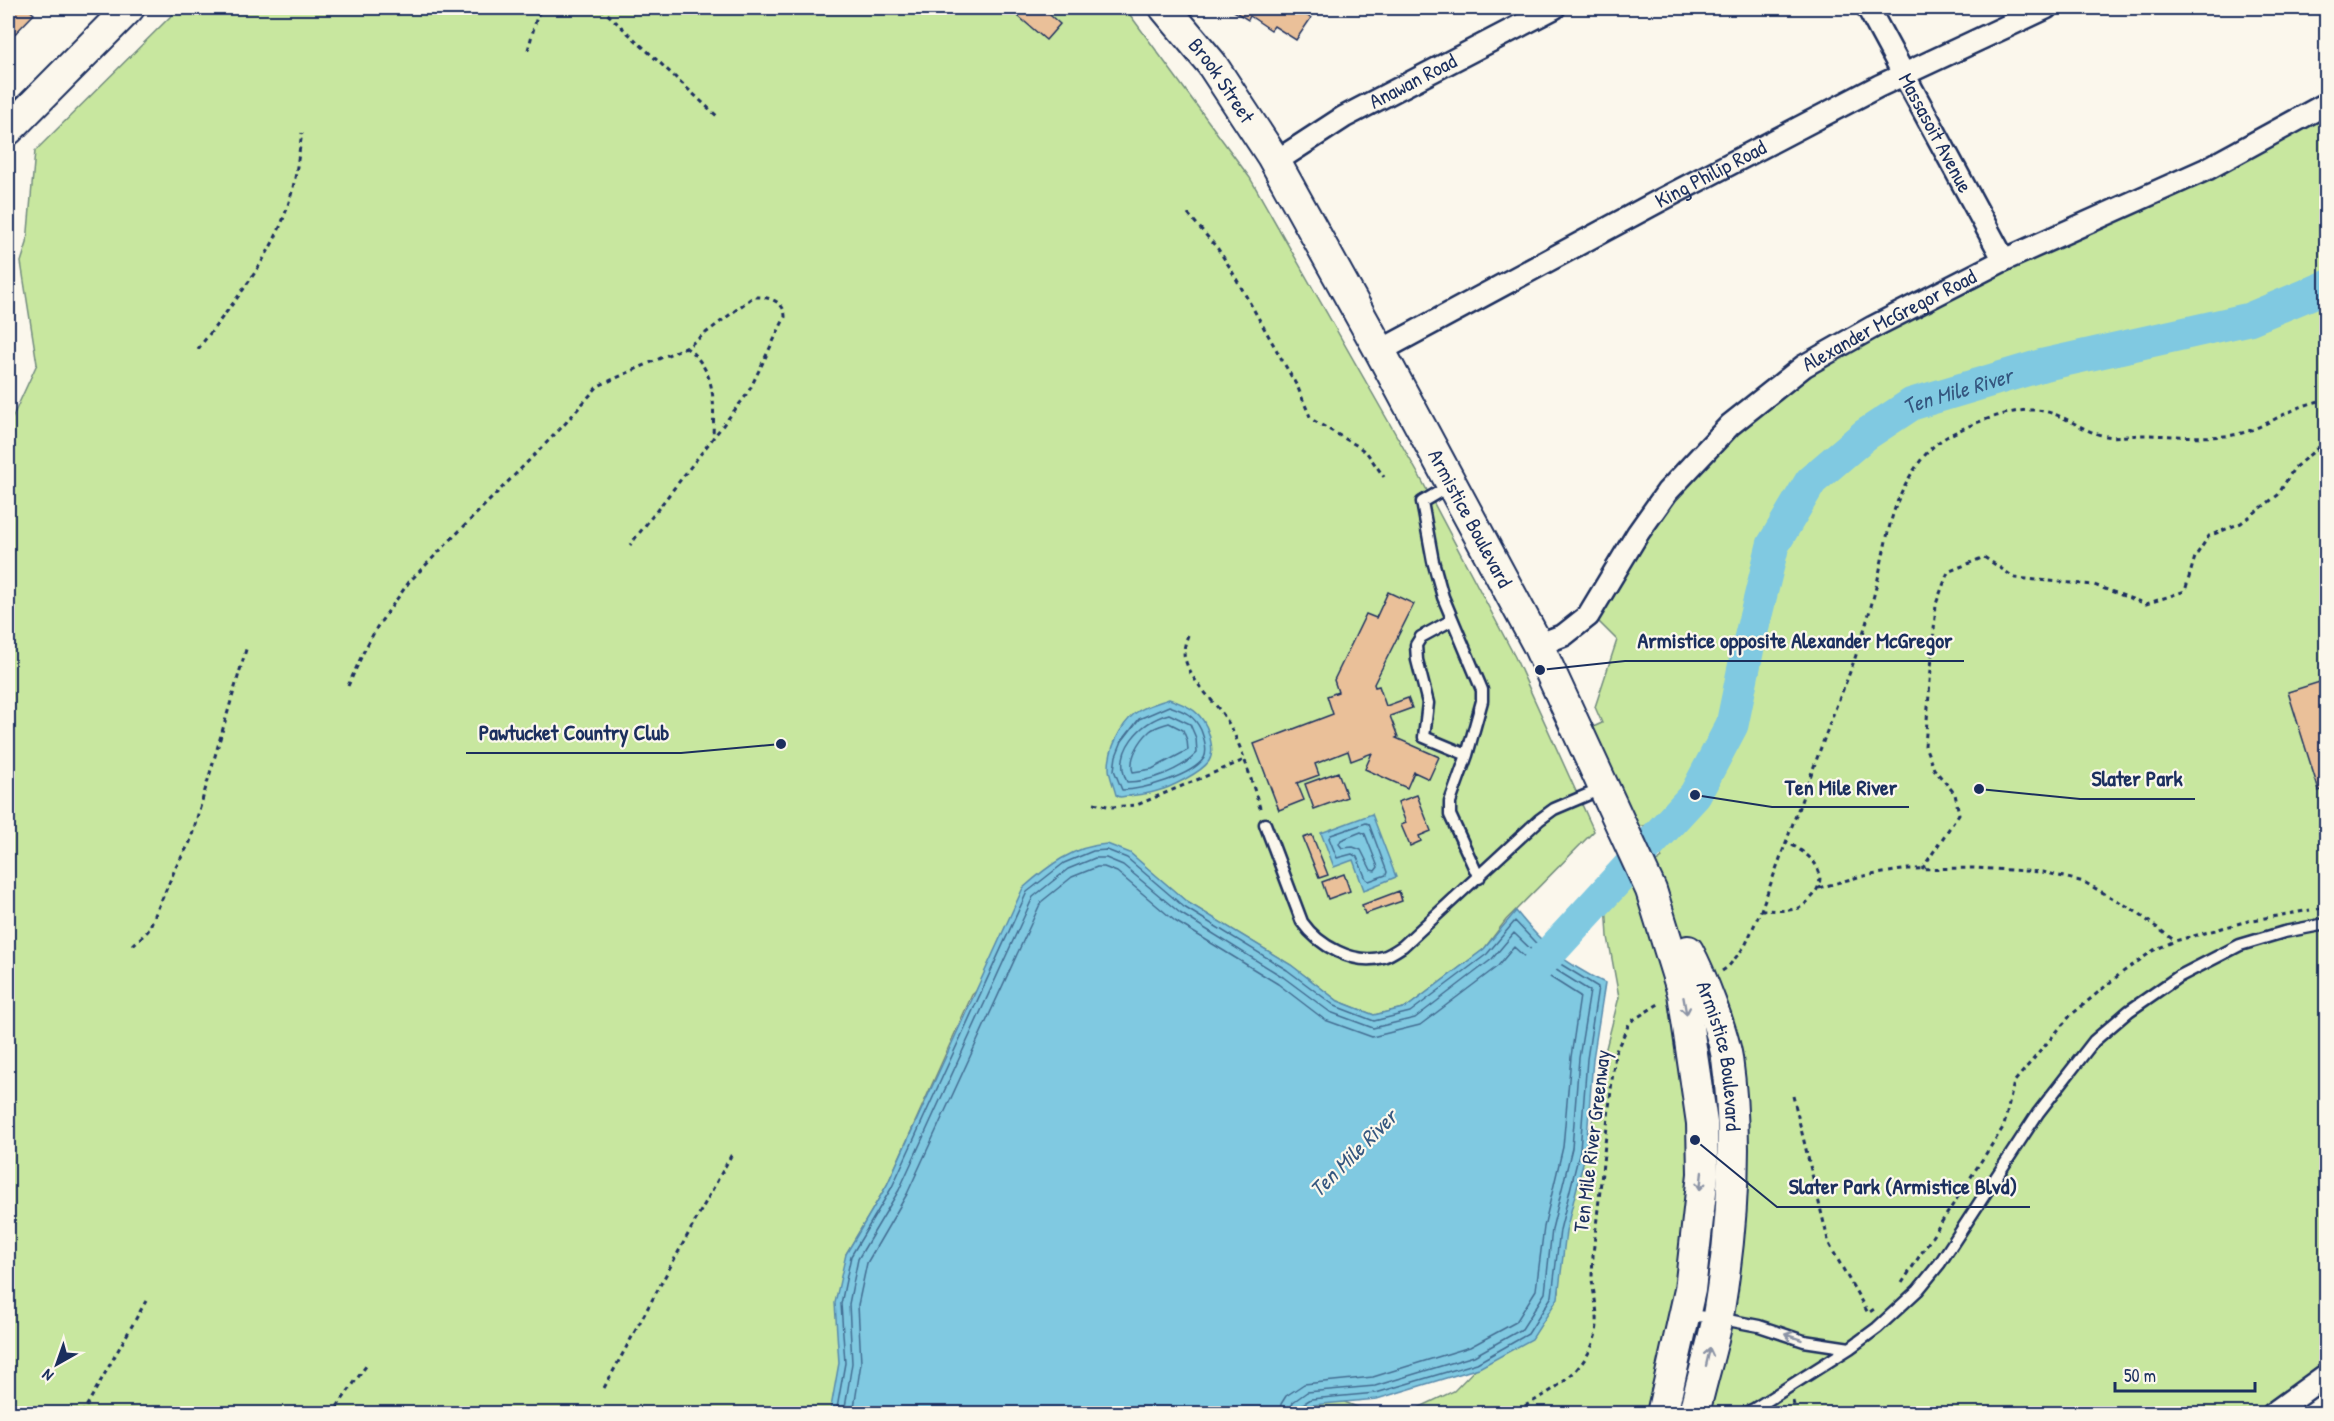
<svg xmlns="http://www.w3.org/2000/svg" width="2334" height="1421" font-family="'Patrick Hand',sans-serif">
	<rect width="100%" height="100%" fill="#fbf7ec"/>
	<filter id="ink" filterUnits="userSpaceOnUse"><feTurbulence type="fractalNoise" baseFrequency=".0167" numOctaves="2"/><feDisplacementMap in="SourceGraphic" scale="12" xChannelSelector="R" yChannelSelector="G"/><feConvolveMatrix kernelMatrix="1 2 1 2 8 2 1 2 1" color-interpolation-filters="sRGB"/></filter>
	<g filter="url(#ink)">
		<path fill="#c8e79f" stroke="#728b7e" stroke-width="1.5" d="M 179,8 L 1125,8 L 1250,178 L 1420,477 L 1515,657 L 1594,831 L 1506,920 L 1484,949 L 1407,1007 L 1374,1015 L 1338,1001 L 1291,965 L 1187,902 L 1129,853 L 972,995 L 887,1185 L 846,1254 L 856,1413 L 8,1414 L 8,427 L 37,364 L 21,262 L 27,243 L 35,151 Z
			M 2326,102 L 2326,1369 L 2262,1414 L 1396,1414 L 1416,1409 L 1454,1391 L 1482,1362 L 1523,1341 L 1559,1293 L 1559,1221 L 1584,1157 L 1596,1105 L 1603,1060 L 1619,997 L 1608,937 L 1606,902 L 1621,875 L 1639,865 L 1658,861 L 1662,858 L 1647,825 L 1626,830 L 1582,732 L 1602,723 L 1595,707 L 1617,640 L 1594,617 L 1629,545 L 1767,394 Z
			M 1307,1387 L 1372,1413 L 1231,1414 Z"/>
		<path fill="#80c9e1" stroke="#588bad" stroke-width="1.5" d="M 1169,699 C 1189,706 1203,712 1209,734 C 1211,742 1214,753 1209,761 C 1202,772 1170,788 1157,791 C 1145,795 1132,795 1120,797 L 1116,795 C 1114,786 1109,776 1109,768 C 1109,749 1120,726 1134,714 C 1144,706 1158,703 1169,699 Z
			M 1372,814 L 1396,877 L 1364,890 L 1353,860 L 1334,867 L 1321,833 Z
			M 1107,844 L 1130,853 L 1187,902 L 1291,965 L 1338,1001 L 1374,1015 L 1407,1007 L 1484,949 L 1516,911 C 1544,946 1564,963 1605,983 L 1593,1059 L 1586,1151 L 1566,1231 L 1558,1298 L 1532,1339 L 1479,1368 L 1377,1399 L 1312,1405 L 1299,1413 L 830,1413 L 839,1363 L 835,1303 L 846,1254 L 887,1185 L 1023,888 C 1048,866 1073,846 1107,844 Z"/>
		<g fill="none" stroke-linecap="round" stroke-linejoin="round">
			<path stroke="#436d92" stroke-width="1.5" d="M 1169,706 C 1184,711 1194,715 1201,730 C 1204,738 1208,751 1204,758 C 1192,776 1142,790 1122,790 L 1114,770 L 1116,756 L 1122,741 L 1139,719 Z
				M 1169,714 L 1190,724 L 1196,738 L 1197,753 C 1181,770 1150,782 1127,782 C 1112,751 1140,722 1169,714 Z
				M 1169,723 L 1183,730 L 1187,740 L 1188,750 L 1152,769 L 1133,772 C 1128,759 1140,740 1150,731 C 1155,727 1163,725 1169,723 Z
				M 1366,823 L 1369,824 L 1387,872 L 1386,875 L 1369,881 L 1366,879 L 1357,857 L 1352,854 L 1337,858 L 1329,838 L 1331,835 Z
				M 1361,832 L 1365,834 L 1378,867 L 1375,871 L 1371,870 L 1361,850 L 1353,847 L 1342,848 L 1339,844 L 1341,840 Z
				M 836,1414 L 845,1363 L 841,1304 L 851,1256 L 892,1187 L 1027,892 L 1064,863 L 1093,851 L 1107,850 L 1127,858 L 1184,907 L 1287,970 L 1335,1006 L 1374,1021 L 1410,1012 L 1487,954 L 1515,921 L 1549,957 L 1598,987 L 1587,1059 L 1580,1150 L 1560,1230 L 1552,1296 L 1528,1334 L 1477,1363 L 1376,1393 L 1311,1399 L 1298,1407 L 1297,1414
				M 844,1414 L 852,1363 L 849,1304 L 858,1259 L 899,1190 L 1033,897 L 1068,869 L 1095,858 L 1106,858 L 1123,865 L 1180,913 L 1283,977 L 1330,1012 L 1373,1028 L 1415,1018 L 1492,959 L 1514,933 L 1545,963 L 1590,991 L 1579,1058 L 1572,1148 L 1552,1229 L 1545,1293 L 1522,1329 L 1474,1356 L 1375,1386 L 1307,1392 L 1293,1402 L 1289,1414
				M 853,1414 L 861,1363 L 858,1305 L 867,1263 L 907,1194 L 1041,902 L 1072,877 L 1097,867 L 1104,867 L 1117,872 L 1175,921 L 1278,984 L 1325,1020 L 1372,1037 L 1420,1025 L 1498,966 L 1514,947 L 1539,970 L 1580,996 L 1571,1057 L 1563,1147 L 1544,1227 L 1536,1290 L 1516,1322 L 1470,1347 L 1373,1377 L 1304,1384 L 1286,1396 L 1281,1404 L 1280,1414"/>
			<path stroke="#80c9e1" stroke-width="33" id="s1" d="M 1521,984 L 1695,795 L 1732,725 L 1749,643 L 1773,545 L 1811,481 L 1865,435 L 1912,404 L 2043,365 L 2249,319 L 2326,287"/>
		</g>
		<path fill="#eac099" stroke="#1b2f5e" stroke-width="1.5" d="M 8,8 L 27,8 L 34,14 L 8,41 Z
			M 1026,8 L 1042,8 L 1060,24 L 1046,40 L 1018,16 Z
			M 1229,8 L 1295,8 L 1311,18 L 1296,40 L 1274,26 L 1271,30 L 1250,16 L 1248,20 Z
			M 1388,592 L 1414,604 L 1374,684 L 1375,687 L 1379,686 L 1386,706 L 1408,698 L 1412,708 L 1390,716 L 1398,737 L 1396,738 L 1439,757 L 1429,779 L 1414,772 L 1407,788 L 1365,769 L 1372,753 L 1351,761 L 1348,751 L 1315,764 L 1319,775 L 1297,783 L 1304,800 L 1279,810 L 1254,744 L 1333,714 L 1327,696 L 1338,692 L 1334,680 L 1366,614 L 1376,618 Z
			M 2326,680 L 2326,788 L 2319,791 L 2288,692 Z
			M 1338,772 L 1347,797 L 1314,809 L 1305,784 Z
			M 1417,795 L 1431,831 L 1419,836 L 1421,841 L 1410,846 L 1401,825 L 1406,823 L 1398,802 Z
			M 1312,835 L 1328,875 L 1319,878 L 1303,838 Z
			M 1344,874 L 1350,891 L 1328,899 L 1322,882 Z
			M 1399,891 L 1402,901 L 1365,914 L 1362,905 Z"/>
		<g fill="none" stroke-linecap="round" stroke-linejoin="round">
			<defs>
				<path id="lane" d="M 1449,486 L 1422,502 L 1433,561 L 1443,597 L 1482,690 L 1482,701 L 1467,755 L 1450,802 L 1450,815 L 1479,878
					M 1452,620 L 1421,637 L 1416,645 L 1417,660 L 1428,703 L 1424,737 L 1467,755
					M 1265,824 L 1302,922 C 1318,945 1354,966 1383,957 C 1390,955 1397,950 1403,946 L 1539,820 L 1554,809 L 1601,789
					M 1686,1315 L 1717,1318 L 1759,1326 L 1804,1341 L 1850,1348
					M 1743,1414 L 1754,1409 L 1850,1348 L 1877,1328 L 1918,1290 L 1940,1263 L 2038,1113 L 2094,1041 L 2129,1011 L 2178,977 L 2240,945 L 2284,932 L 2326,924"/>
				<g id="street">
					<path id="s2" d="M 1868,8 L 2004,260"/>
					<path id="s3" d="M 1275,162 L 1344,117 L 1554,8"/>
					<path id="s4" d="M 1380,351 L 1657,202 L 1879,86 L 2046,8"/>
					<path id="s5" d="M 1538,645 L 1564,635 L 1588,616 L 1638,533 L 1667,492 L 1730,425 L 1804,366 L 1873,327 L 2004,260 L 2207,169 L 2326,104"/>
					<path d="M 2272,1414 L 2326,1375"/>
				</g>
				<g id="secondary">
					<path id="s6" d="M 1165,8 L 1211,63 L 1272,156 L 1380,351 L 1538,645 L 1651,890 L 1683,993 L 1702,1123 L 1703,1174 L 1690,1290 L 1662,1414"/>
					<path d="M 8,130 L 129,8"/>
					<path id="s7" d="M 1688,951 C 1701,975 1723,1032 1727,1058 C 1739,1143 1732,1231 1718,1316 C 1712,1349 1701,1381 1694,1414"/>
				</g>
			</defs>
			<use href="#lane" stroke="#1b2f5e" stroke-width="15"/>
			<use href="#street" stroke="#1b2f5e" stroke-width="26"/>
			<use href="#secondary" stroke="#1b2f5e" stroke-width="34"/>
			<path stroke="#1b2f5e" stroke-width="3" stroke-dasharray="4.5 4.5" stroke-linecap="butt" d="M 601,8 L 718,117
				M 528,50 L 537,16 L 543,8
				M 1188,214 L 1218,249 L 1229,266 L 1298,388 L 1311,419 L 1356,445 L 1367,453 L 1384,477
				M 685,347 C 717,370 714,402 713,437
				M 198,349 C 231,305 272,259 288,205 C 296,182 298,157 302,133
				M 1188,635 C 1185,644 1182,652 1186,662 C 1193,684 1214,700 1226,719 C 1243,747 1251,781 1261,811
				M 348,686 L 363,653 L 377,627 L 409,582 L 563,426 L 598,386 L 690,345 L 753,297 C 768,296 785,301 785,317 L 748,393 L 630,545
				M 1094,803 L 1112,807 L 1137,805 L 1244,760
				M 1922,869 L 1959,814 L 1955,794 L 1934,769 L 1925,746 L 1936,604 L 1948,572 L 1984,557 L 2015,578 L 2094,585 L 2146,604 L 2185,591 L 2195,557 L 2209,536 L 2241,523 L 2278,495 L 2294,468 L 2326,441
				M 1819,888 L 1858,877 L 1908,869 L 1974,868 L 2043,872 L 2084,882 L 2132,909 L 2175,941
				M 2317,909 L 2326,907
				M 1761,910 C 1773,910 1787,912 1799,908 C 1804,906 1809,900 1813,896 C 1832,870 1808,854 1787,842
				M 133,945 L 148,931 L 176,867 L 190,842 L 247,646
				M 1722,971 L 1728,967 L 1745,946 L 1761,910 L 1837,704 C 1854,665 1867,624 1877,583 C 1885,549 1889,514 1906,483 C 1914,469 1924,454 1936,444 C 1958,427 2016,405 2043,411 C 2066,415 2083,432 2106,436 C 2117,438 2131,435 2142,435 C 2168,435 2209,439 2233,435 C 2267,429 2290,405 2326,400
				M 1793,1096 L 1829,1244 L 1868,1313 L 1876,1308
				M 1902,1283 L 2004,1126 L 2014,1082 L 2070,1016 L 2120,974 L 2154,950 L 2175,941 L 2248,921 L 2310,910
				M 604,1388 L 733,1152
				M 1793,1401 L 1796,1414
				M 82,1414 L 146,1301
				M 332,1414 L 366,1366
				M 1509,1414 C 1546,1395 1593,1372 1597,1325 C 1598,1309 1593,1293 1592,1278 C 1592,1270 1593,1262 1593,1254 L 1615,1053 L 1630,1022 L 1660,1003"/>
			<use href="#lane" stroke="#fbf7ec" stroke-width="10"/>
			<use href="#street" stroke="#fbf7ec" stroke-width="21"/>
			<use href="#secondary" stroke="#fbf7ec" stroke-width="30"/>
		</g>
		<defs><path id="oneway-shaft" d="M-6 0H5M1.5-3L5.5 0L1.5 3" fill="none" stroke-width="1.6" stroke-linecap="round" stroke-linejoin="round" transform="scale(1.5)"/></defs>
		<g stroke="#8b93a5">
			<use href="#oneway-shaft" transform="translate(1685 1006) rotate(80)"/>
			<use href="#oneway-shaft" transform="translate(1701 1181) rotate(96)"/>
			<use href="#oneway-shaft" transform="translate(1793 1337) rotate(-161)"/>
			<use href="#oneway-shaft" transform="translate(1708 1357) rotate(-77)"/>
		</g>
	</g>
	<g text-anchor="middle" stroke-width="4.5" stroke-linejoin="round" paint-order="stroke">
		<g font-size="21" fill="#1b2f5e" stroke="#fbf7ec">
			<text dy="7" stroke="none"><textPath href="#s6" startOffset="92">Brook Street</textPath></text>
			<text dy="7" stroke="none"><textPath href="#s3" startOffset="160">Anawan Road</textPath></text>
			<text dy="7" stroke="none"><textPath href="#s2" startOffset="142">Massasoit Avenue</textPath></text>
			<text dy="7" stroke="none"><textPath href="#s4" startOffset="375">King Philip Road</textPath></text>
			<text dy="7" stroke="none"><textPath href="#s5" startOffset="489">Alexander McGregor Road</textPath></text>
			<text dy="7" stroke="none"><textPath href="#s6" startOffset="596">Armistice Boulevard</textPath></text>
			<text dy="7" stroke="none"><textPath href="#s7" startOffset="111">Armistice Boulevard</textPath></text>
			<text transform="translate(1592 1141) rotate(-83)" y="7">Ten Mile River Greenway</text>
		</g>
		<g font-size="22" font-style="italic" fill="#34567f" stroke="#fbf7ec">
			<text dy="8" stroke="none"><textPath href="#s1" startOffset="770">Ten Mile River</textPath></text>
			<text transform="translate(1353 1153) rotate(-45)" y="8">Ten Mile River</text>
		</g>
	</g>
	<path fill="none" stroke="#1b2f5e" stroke-width="2" d="M1540 670L1625 661H1964M781 744L681 753H466M1979 789L2080 799H2195M1695 795L1772 807H1909M1695 1140L1777 1207H2030"/>
	<g fill="#1b2f5e" stroke="#fbf7ec" stroke-width="2">
		<circle cx="1540" cy="670" r="6"/>
		<circle cx="781" cy="744" r="6"/>
		<circle cx="1979" cy="789" r="6"/>
		<circle cx="1695" cy="795" r="6"/>
		<circle cx="1695" cy="1140" r="6"/>
	</g>
	<g font-size="22" text-anchor="middle" font-weight="bold" fill="#1b2f5e" stroke="#fbf7ec" stroke-width="4.5" stroke-linejoin="round" paint-order="stroke">
		<text x="1795" y="648">Armistice opposite Alexander McGregor</text>
		<text x="574" y="740">Pawtucket Country Club</text>
		<text x="2137" y="786">Slater Park</text>
		<text x="1841" y="795">Ten Mile River</text>
		<text x="1903" y="1194">Slater Park (Armistice Blvd)</text>
	</g>
	<rect width="2334" height="1421" fill="none" stroke="#fbf7ec" stroke-width="30"/>
	<rect x="15" y="15" width="2304" height="1391" fill="none" stroke="#1b2f5e" stroke-width="2" filter="url(#ink)"/>
	<g transform="translate(57 1364) rotate(220)" stroke="#fbf7ec" stroke-width="4.5" paint-order="stroke">
	<path d="M0-4.5L10 22L0 15L-10 22Z" fill="#1b2f5e"/>
	<text y="-9" font-size="16" font-weight="bold" text-anchor="middle" fill="#1b2f5e">N</text>
	</g>
	<path d="M2115 1382v9h140v-9" fill="none" stroke="#1b2f5e" stroke-width="3"/>
	<text x="2124" y="1382" font-size="18" fill="#1b2f5e" stroke="#fbf7ec" stroke-width="4.5" paint-order="stroke">50 m</text>
</svg>
